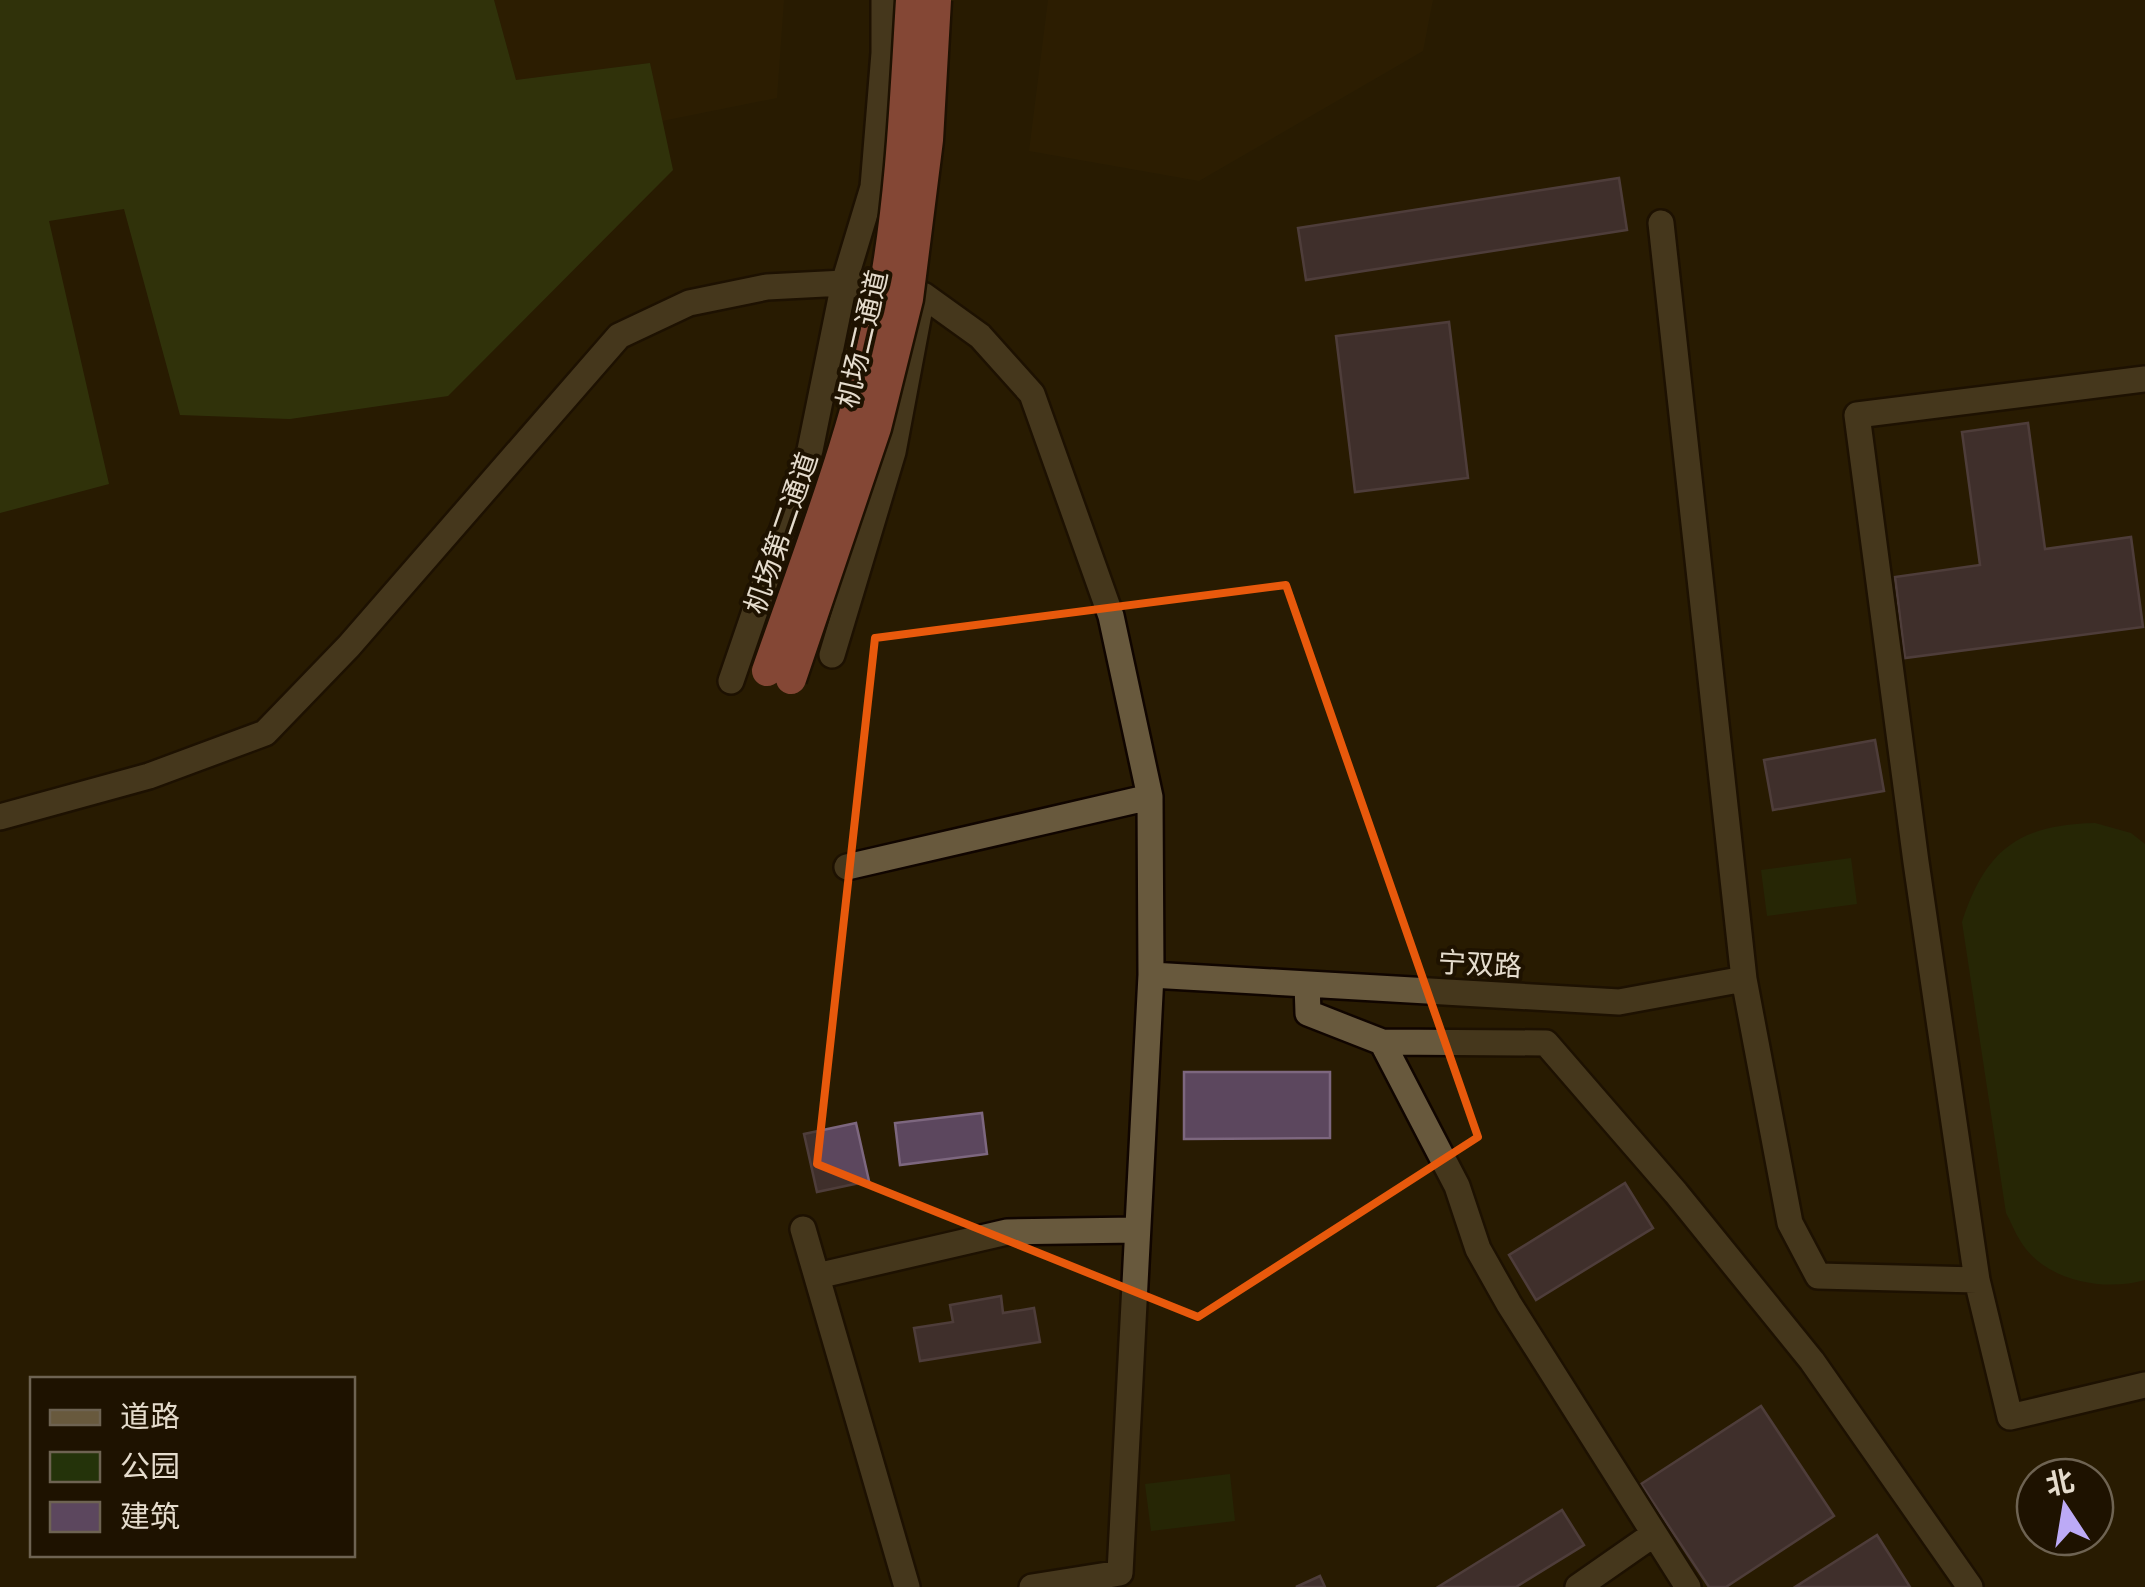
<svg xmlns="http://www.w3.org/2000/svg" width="2145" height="1587" font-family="'Work Sans','Noto Sans SC',sans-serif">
	<rect width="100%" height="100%" fill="#281b02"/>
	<path fill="#312100" d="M 494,0 L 784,0 L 777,98 L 662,121 L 650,63 L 516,80 Z
		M 1048,0 L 1433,0 L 1423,51 L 1199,181 L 1029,151 Z"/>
	<path fill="#24330a" d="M 2095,823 L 2131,833 L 2145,844 L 2145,1280 C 2104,1292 2045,1281 2021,1242 C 2015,1233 2011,1222 2006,1213 L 1962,922 C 1986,849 2019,825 2095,823 Z
		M 1851,858 L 1857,904 L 1767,916 L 1761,870 Z
		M 1230,1474 L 1235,1521 L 1151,1531 L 1145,1484 Z"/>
	<path fill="#3a4f16" d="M 0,0 L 494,0 L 516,80 L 650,63 L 673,170 L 448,396 L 290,419 L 180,415 L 124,209 L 49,221 L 109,484 L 0,513 Z"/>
	<path fill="#5c475e" stroke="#7d677f" stroke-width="2.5" d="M 1619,178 L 1627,230 L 1306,280 L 1298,228 Z
		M 1449,322 L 1468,478 L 1355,492 L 1336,336 Z
		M 2028,423 L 2045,549 L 2131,537 L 2143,627 L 1905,658 L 1895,577 L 1980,565 L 1962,432 Z
		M 1875,740 L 1884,791 L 1773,810 L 1764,760 Z
		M 1184,1072 L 1330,1072 L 1330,1138 L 1184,1139 Z
		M 982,1113 L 987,1154 L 900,1165 L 895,1123 Z
		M 856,1123 L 869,1181 L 817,1192 L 804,1134 Z
		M 1625,1183 L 1653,1228 L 1536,1300 L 1509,1255 Z
		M 1001,1296 L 1003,1313 L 1034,1308 L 1040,1342 L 920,1361 L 914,1328 L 953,1322 L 950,1305 Z
		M 1761,1406 L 1834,1516 L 1726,1587 L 1709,1587 L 1641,1484 Z
		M 1562,1510 L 1584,1545 L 1516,1587 L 1438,1587 Z
		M 1877,1535 L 1910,1587 L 1795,1587 Z
		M 1320,1576 L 1325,1587 L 1296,1587 Z"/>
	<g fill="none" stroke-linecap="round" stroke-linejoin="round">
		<defs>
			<path id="minor" d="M 1661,223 L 1744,979
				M 832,655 L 893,452 L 922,297
				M 731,681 L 810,450 L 844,283 L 873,187 L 884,53 L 884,0
				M 0,817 L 149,776 L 265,733 L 349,646 L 619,336 L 689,303 L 767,287 L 844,283 L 923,295 L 980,336 L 1032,394 L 1111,616 L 1150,797 L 1151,975
				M 847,867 L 1150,797
				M 1307,984 L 1308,1013 L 1382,1042 L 1546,1043 L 1676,1193 L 1812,1361 L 1970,1587
				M 1382,1042 L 1457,1186 L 1478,1249 L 1509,1304 L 1688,1587
				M 803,1229 L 907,1587
				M 817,1276 L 1007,1232 L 1136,1230
				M 1977,1280 L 1916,862 L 1857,415 L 2145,379
				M 1032,1587 L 1120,1573 L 1151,975 L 1619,1002 L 1744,979 L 1790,1223 L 1818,1276 L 1977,1280 L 2010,1417 L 2145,1385
				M 1578,1587 L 1654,1534"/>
		</defs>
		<use href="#minor" stroke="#100500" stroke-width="30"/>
		<use href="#minor" stroke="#68593d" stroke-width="25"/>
		<defs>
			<path id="highway-bridge" d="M 767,671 C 810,547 859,424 883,294 C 901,198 905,98 911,0
				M 791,679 L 876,428 L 908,299 L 928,140 L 936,0"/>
		</defs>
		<use href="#highway-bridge" stroke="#100500" stroke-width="35" stroke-linecap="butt"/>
		<use href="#highway-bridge" stroke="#f47c74" stroke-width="30"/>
	</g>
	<path d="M0 0H2145V1587H0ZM 1286,585 L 1478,1137 L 1198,1317 L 817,1164 L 875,638 Z" fill="#281b02" fill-opacity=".55" fill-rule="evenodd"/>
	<path fill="none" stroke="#e8590c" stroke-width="8" stroke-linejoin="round" d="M 1286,585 L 1478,1137 L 1198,1317 L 817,1164 L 875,638 Z"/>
	<g text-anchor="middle" stroke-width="8" stroke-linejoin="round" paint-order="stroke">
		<g font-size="28" fill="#e5dccd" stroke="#1e1200">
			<text transform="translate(862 339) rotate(-77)" y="10">机场二通道</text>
			<text transform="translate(781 533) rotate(-71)" y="10">机场第二通道</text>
			<text transform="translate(1480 964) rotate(3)" y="10">宁双路</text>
		</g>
	</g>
	<rect x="30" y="1377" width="325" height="180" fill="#1e1200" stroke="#6e6352" stroke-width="2.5"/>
	<rect x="50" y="1410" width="50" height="15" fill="#68593d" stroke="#6e6352" stroke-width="2.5"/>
	<text x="120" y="1427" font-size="30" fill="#e5dccd">道路</text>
	<rect x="50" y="1452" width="50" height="30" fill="#24330a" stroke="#6e6352" stroke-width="2.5"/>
	<text x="120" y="1477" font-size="30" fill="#e5dccd">公园</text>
	<rect x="50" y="1502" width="50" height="30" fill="#5c475e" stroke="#6e6352" stroke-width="2.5"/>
	<text x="120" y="1527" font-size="30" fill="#e5dccd">建筑</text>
	<g transform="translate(2065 1507) rotate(348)"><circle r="48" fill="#1e1200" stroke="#6e6352" stroke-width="2.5"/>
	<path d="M0-8L18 38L0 25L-18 38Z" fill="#bcaaf6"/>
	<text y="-15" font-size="28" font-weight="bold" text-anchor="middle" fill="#e5dccd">北</text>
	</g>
</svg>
